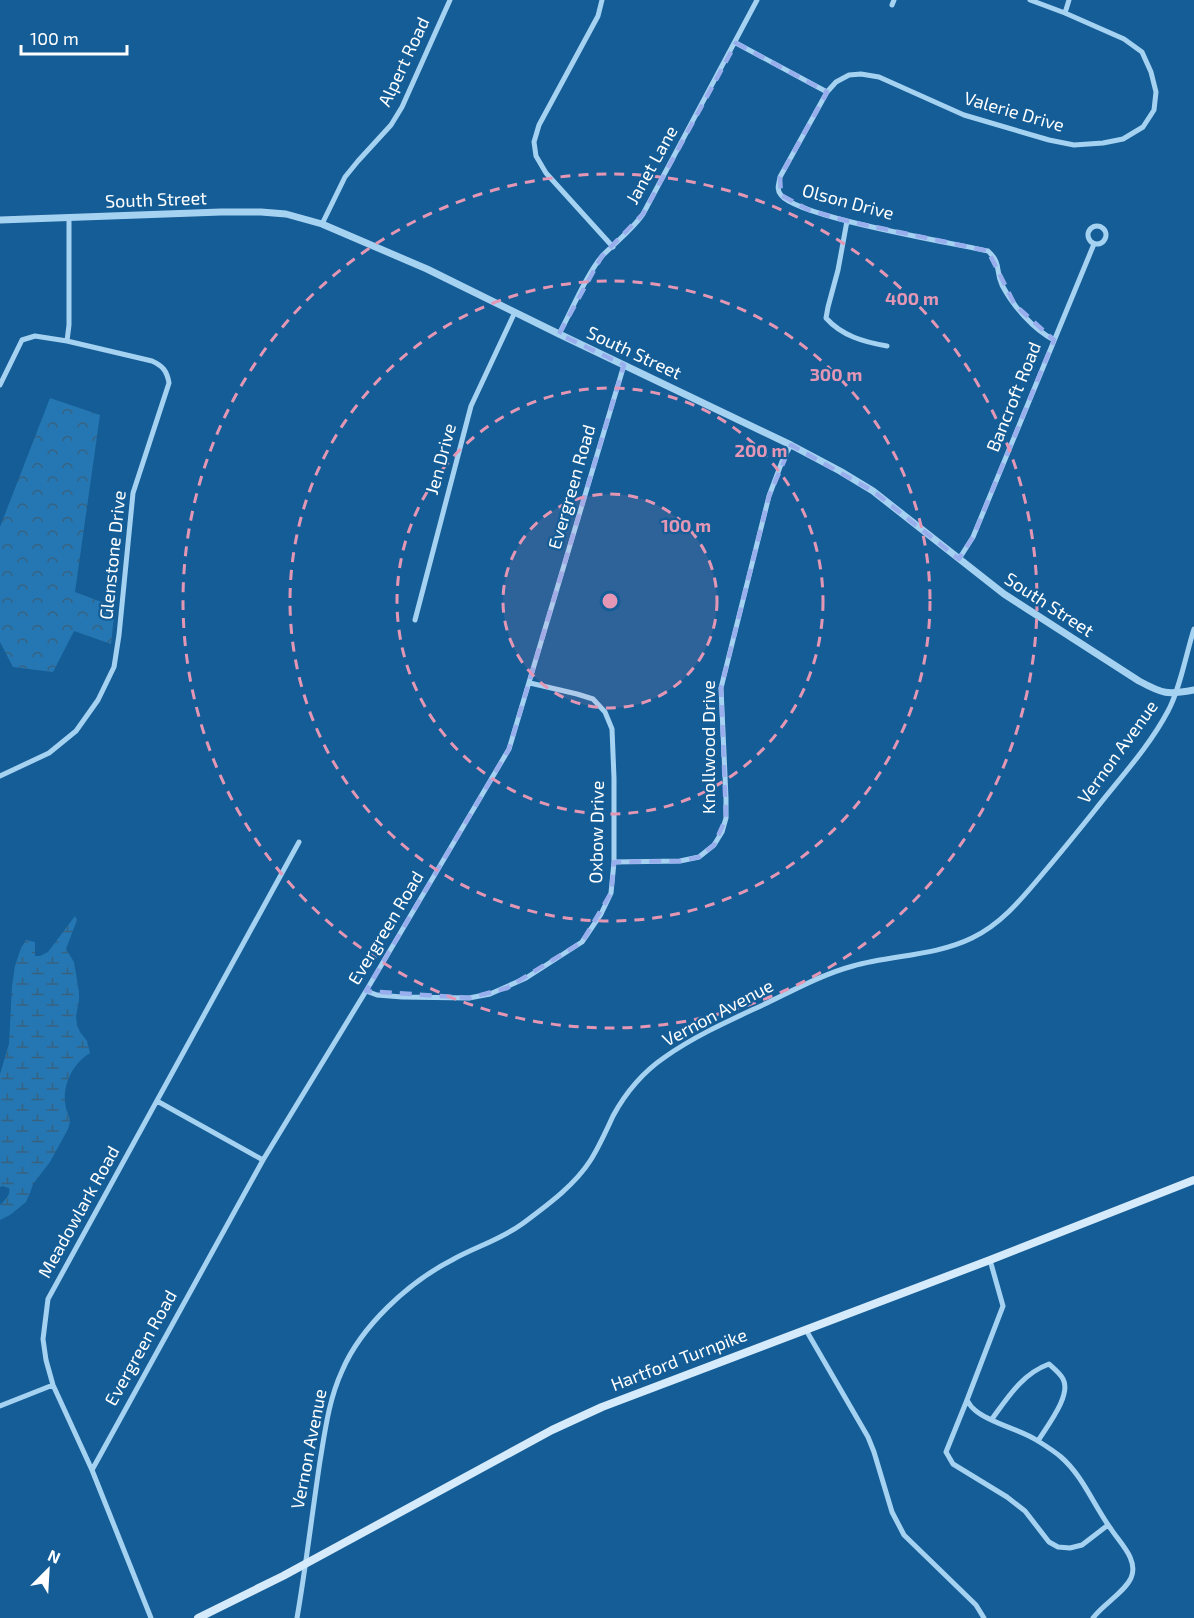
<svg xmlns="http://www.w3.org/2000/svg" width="1194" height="1618" font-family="'Exo 2',sans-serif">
	<defs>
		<pattern id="forest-crowns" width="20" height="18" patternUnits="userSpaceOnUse" patternTransform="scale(1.5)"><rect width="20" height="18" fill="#2477b3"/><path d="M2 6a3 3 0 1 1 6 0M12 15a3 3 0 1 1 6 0" fill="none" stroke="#386280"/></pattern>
		<pattern id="wetland-marsh" width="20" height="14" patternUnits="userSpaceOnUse" patternTransform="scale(1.5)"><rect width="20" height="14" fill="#2477b3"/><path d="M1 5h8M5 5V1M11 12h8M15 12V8" fill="none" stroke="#386280"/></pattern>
	</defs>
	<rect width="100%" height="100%" fill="#155d96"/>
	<path fill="url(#forest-crowns)" d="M 50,398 L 100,415 L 75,592 L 115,607 L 111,644 L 74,631 L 53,672 L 13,667 L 0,642 L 0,527 Z"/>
	<path fill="url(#wetland-marsh)" d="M 75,916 L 77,920 L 66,949 L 74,962 L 79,992 L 79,1000 L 76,1016 L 77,1025 L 80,1032 L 87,1041 L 90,1053 C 72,1064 61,1087 66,1108 C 67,1113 70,1116 70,1122 L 68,1129 L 50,1162 L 33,1184 L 30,1193 L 26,1202 L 10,1215 L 0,1220 L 0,1205 C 5,1200 11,1195 9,1188 L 3,1186 L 0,1187 L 0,1074 L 9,1044 L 12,986 L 15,966 L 21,948 L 26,940 L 35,942 L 35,956 L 40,956 L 48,952 Z"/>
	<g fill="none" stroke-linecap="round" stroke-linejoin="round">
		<path stroke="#a6d2f2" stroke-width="5" d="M 602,0 L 598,16 L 539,125 L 534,142 L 536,156 L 546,173 L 613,247
			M 1030,0 L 1065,13 L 1124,39 L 1142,52 L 1151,72 L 1156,92 L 1154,110 L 1143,127 L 1123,139 L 1103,143 L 1074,145 L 1049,140 L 964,115 L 879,77 L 861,74 L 849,75 L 836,82 L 827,92 L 780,177 C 779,184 776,189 781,195 C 797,217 953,243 988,251 C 1002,264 995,270 1002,285 C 1013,306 1033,329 1054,340
			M 892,5 L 894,0
			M 1065,13 L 1069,0
			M 736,43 L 827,92
			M 847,221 L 838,270 L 828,307 L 826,318 C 842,336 864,342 887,346
			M 322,224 L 345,177 L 358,161 L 391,125 L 402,107 L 450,0
			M1088 235a9 9 0 1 1 18 0a9 9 0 1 1-18 0Z
			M 559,334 C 571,312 587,273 603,255 C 617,241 632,230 643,214 L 757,0
			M 0,385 L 22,340 L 35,336 L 67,341
			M 959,559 L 973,537 L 1094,244
			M 415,620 L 471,406 L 515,312
			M 0,776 L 49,753 L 76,731 L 98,700 L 114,667 L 119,635 L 133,493 L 169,383 C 167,371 163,366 152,361 L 67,341 L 69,325 L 69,218
			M 614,862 L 680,861 L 699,857 L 714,845 L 722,832 L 726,818 L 726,798 L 721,688 L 769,496 L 783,459 L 791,445
			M 366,991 L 377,995 L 402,997 L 469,998 L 490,994 L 526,978 L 582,942 L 601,914 L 611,893 L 614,862 L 614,778 L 612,729 L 605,712 L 593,699 L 577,694 L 530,683
			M 157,1101 L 263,1160
			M 990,1260 L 1003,1306 L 967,1400 C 969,1404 972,1408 976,1411 C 992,1424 1020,1429 1038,1441 C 1046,1446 1054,1451 1061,1457 C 1083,1476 1094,1506 1111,1529 C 1120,1543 1139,1560 1131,1578 C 1124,1593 1103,1604 1093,1618
			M 806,1330 L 868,1437 L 874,1452 L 892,1512 L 904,1535 L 976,1605 L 984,1618
			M 967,1400 L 946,1452 L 953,1464 L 1007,1497 L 1025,1511 L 1049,1542 L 1058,1547 L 1070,1548 L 1082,1545 L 1108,1525
			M 0,1406 L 53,1385
			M 992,1419 C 1008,1397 1022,1374 1049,1364 C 1053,1368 1060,1373 1063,1379 C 1072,1395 1047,1426 1038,1441
			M 92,1470 L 263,1160 L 366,991 L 509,749 L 624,365
			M 151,1618 L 92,1470 L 53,1385 L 46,1360 L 43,1339 L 48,1299 L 299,842
			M 297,1618 C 306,1566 312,1514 320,1461 C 325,1431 329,1399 342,1371 C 361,1326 409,1282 452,1260 C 475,1247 500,1240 522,1224 C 546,1206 574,1186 590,1161 C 599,1147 606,1131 613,1116 C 626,1092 643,1072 665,1057 C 696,1035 733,1019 767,1003 C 794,990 823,974 853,966 C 892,955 935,956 972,938 C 1003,923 1023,897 1045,871 C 1062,851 1079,830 1095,810 C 1120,778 1149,747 1168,711 C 1180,689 1186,654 1194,629"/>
		<path stroke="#a6d2f2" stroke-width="7" d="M 0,220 L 221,212 L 261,212 L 286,214 L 322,224 L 427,269 L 559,334 L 791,445 L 840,471 L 873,491 L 1004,594 L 1139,681 C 1163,694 1167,695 1194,690"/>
		<path stroke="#d5ebfc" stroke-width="8" d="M 198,1618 L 283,1576 L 552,1430 L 602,1407 L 990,1260 L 1194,1180"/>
	</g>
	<path fill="none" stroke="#99afed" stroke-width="4.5" stroke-dasharray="12 8" stroke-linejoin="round" d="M 736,43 L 827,92 L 780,177 L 781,195 L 809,210 L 847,221 L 988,251 L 1015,305 L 1054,340 L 973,537 L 959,559 L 873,491 L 791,445 L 769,496 L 721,688 L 726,818 L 714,845 L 699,857 L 680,861 L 614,862 L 611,893 L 582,942 L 507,988 L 469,998 L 366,991 L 509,749 L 624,365 L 559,334 L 602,256 L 643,214 Z"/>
	<circle cx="610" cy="601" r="107" fill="#e497b5" fill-opacity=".12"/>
	<g fill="none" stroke="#e497b5" stroke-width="3" stroke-dasharray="10 8">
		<circle cx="610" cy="601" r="107"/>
		<circle cx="610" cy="601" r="213"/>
		<circle cx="610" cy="601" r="320"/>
		<circle cx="610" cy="601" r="427"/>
	</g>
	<g text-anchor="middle" stroke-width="4.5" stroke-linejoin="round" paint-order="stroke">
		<g font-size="18" fill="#fff" stroke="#155d96">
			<text transform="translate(404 62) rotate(-65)" y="6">Alpert Road</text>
			<text transform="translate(1014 112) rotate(16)" y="6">Valerie Drive</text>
			<text transform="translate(652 165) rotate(-61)" y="6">Janet Lane</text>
			<text transform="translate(156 200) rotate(-2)" y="6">South Street</text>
			<text transform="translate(848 202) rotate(15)" y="6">Olson Drive</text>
			<text transform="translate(634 353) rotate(25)" y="6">South Street</text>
			<text transform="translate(1014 397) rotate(-68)" y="6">Bancroft Road</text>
			<text transform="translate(441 459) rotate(-75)" y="6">Jen Drive</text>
			<text transform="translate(572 487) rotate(-74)" y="6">Evergreen Road</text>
			<text transform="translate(113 555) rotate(-84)" y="6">Glenstone Drive</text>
			<text transform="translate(1049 605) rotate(33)" y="6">South Street</text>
			<text transform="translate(709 747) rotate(-90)" y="6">Knollwood Drive</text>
			<text transform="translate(1118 752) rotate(-54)" y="6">Vernon Avenue</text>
			<text transform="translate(597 832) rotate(-89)" y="6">Oxbow Drive</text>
			<text transform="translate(386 928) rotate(-59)" y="6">Evergreen Road</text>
			<text transform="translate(718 1013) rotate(-28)" y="6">Vernon Avenue</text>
			<text transform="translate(79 1212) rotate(-61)" y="6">Meadowlark Road</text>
			<text transform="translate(141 1348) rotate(-61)" y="6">Evergreen Road</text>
			<text transform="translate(679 1360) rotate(-21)" y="6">Hartford Turnpike</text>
			<text transform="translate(309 1449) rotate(-79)" y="6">Vernon Avenue</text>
		</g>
	</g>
	<circle cx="610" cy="601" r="9" fill="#e497b5" stroke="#155d96" stroke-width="3"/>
	<g font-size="18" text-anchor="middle" font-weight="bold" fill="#e497b5" stroke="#155d96" stroke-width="4.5" stroke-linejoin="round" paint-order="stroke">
		<text x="912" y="305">400 m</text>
		<text x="836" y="381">300 m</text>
		<text x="761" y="457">200 m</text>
		<text x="686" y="532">100 m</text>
	</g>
	<g transform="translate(48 1570) rotate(24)" stroke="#155d96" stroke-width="4.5" paint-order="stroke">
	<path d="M0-4.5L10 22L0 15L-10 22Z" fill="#ffffff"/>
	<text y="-9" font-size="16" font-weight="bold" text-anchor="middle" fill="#ffffff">N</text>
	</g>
	<path d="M21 45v9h106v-9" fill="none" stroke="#ffffff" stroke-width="3"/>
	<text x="30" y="45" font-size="18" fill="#ffffff" stroke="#155d96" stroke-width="4.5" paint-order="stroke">100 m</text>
</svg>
